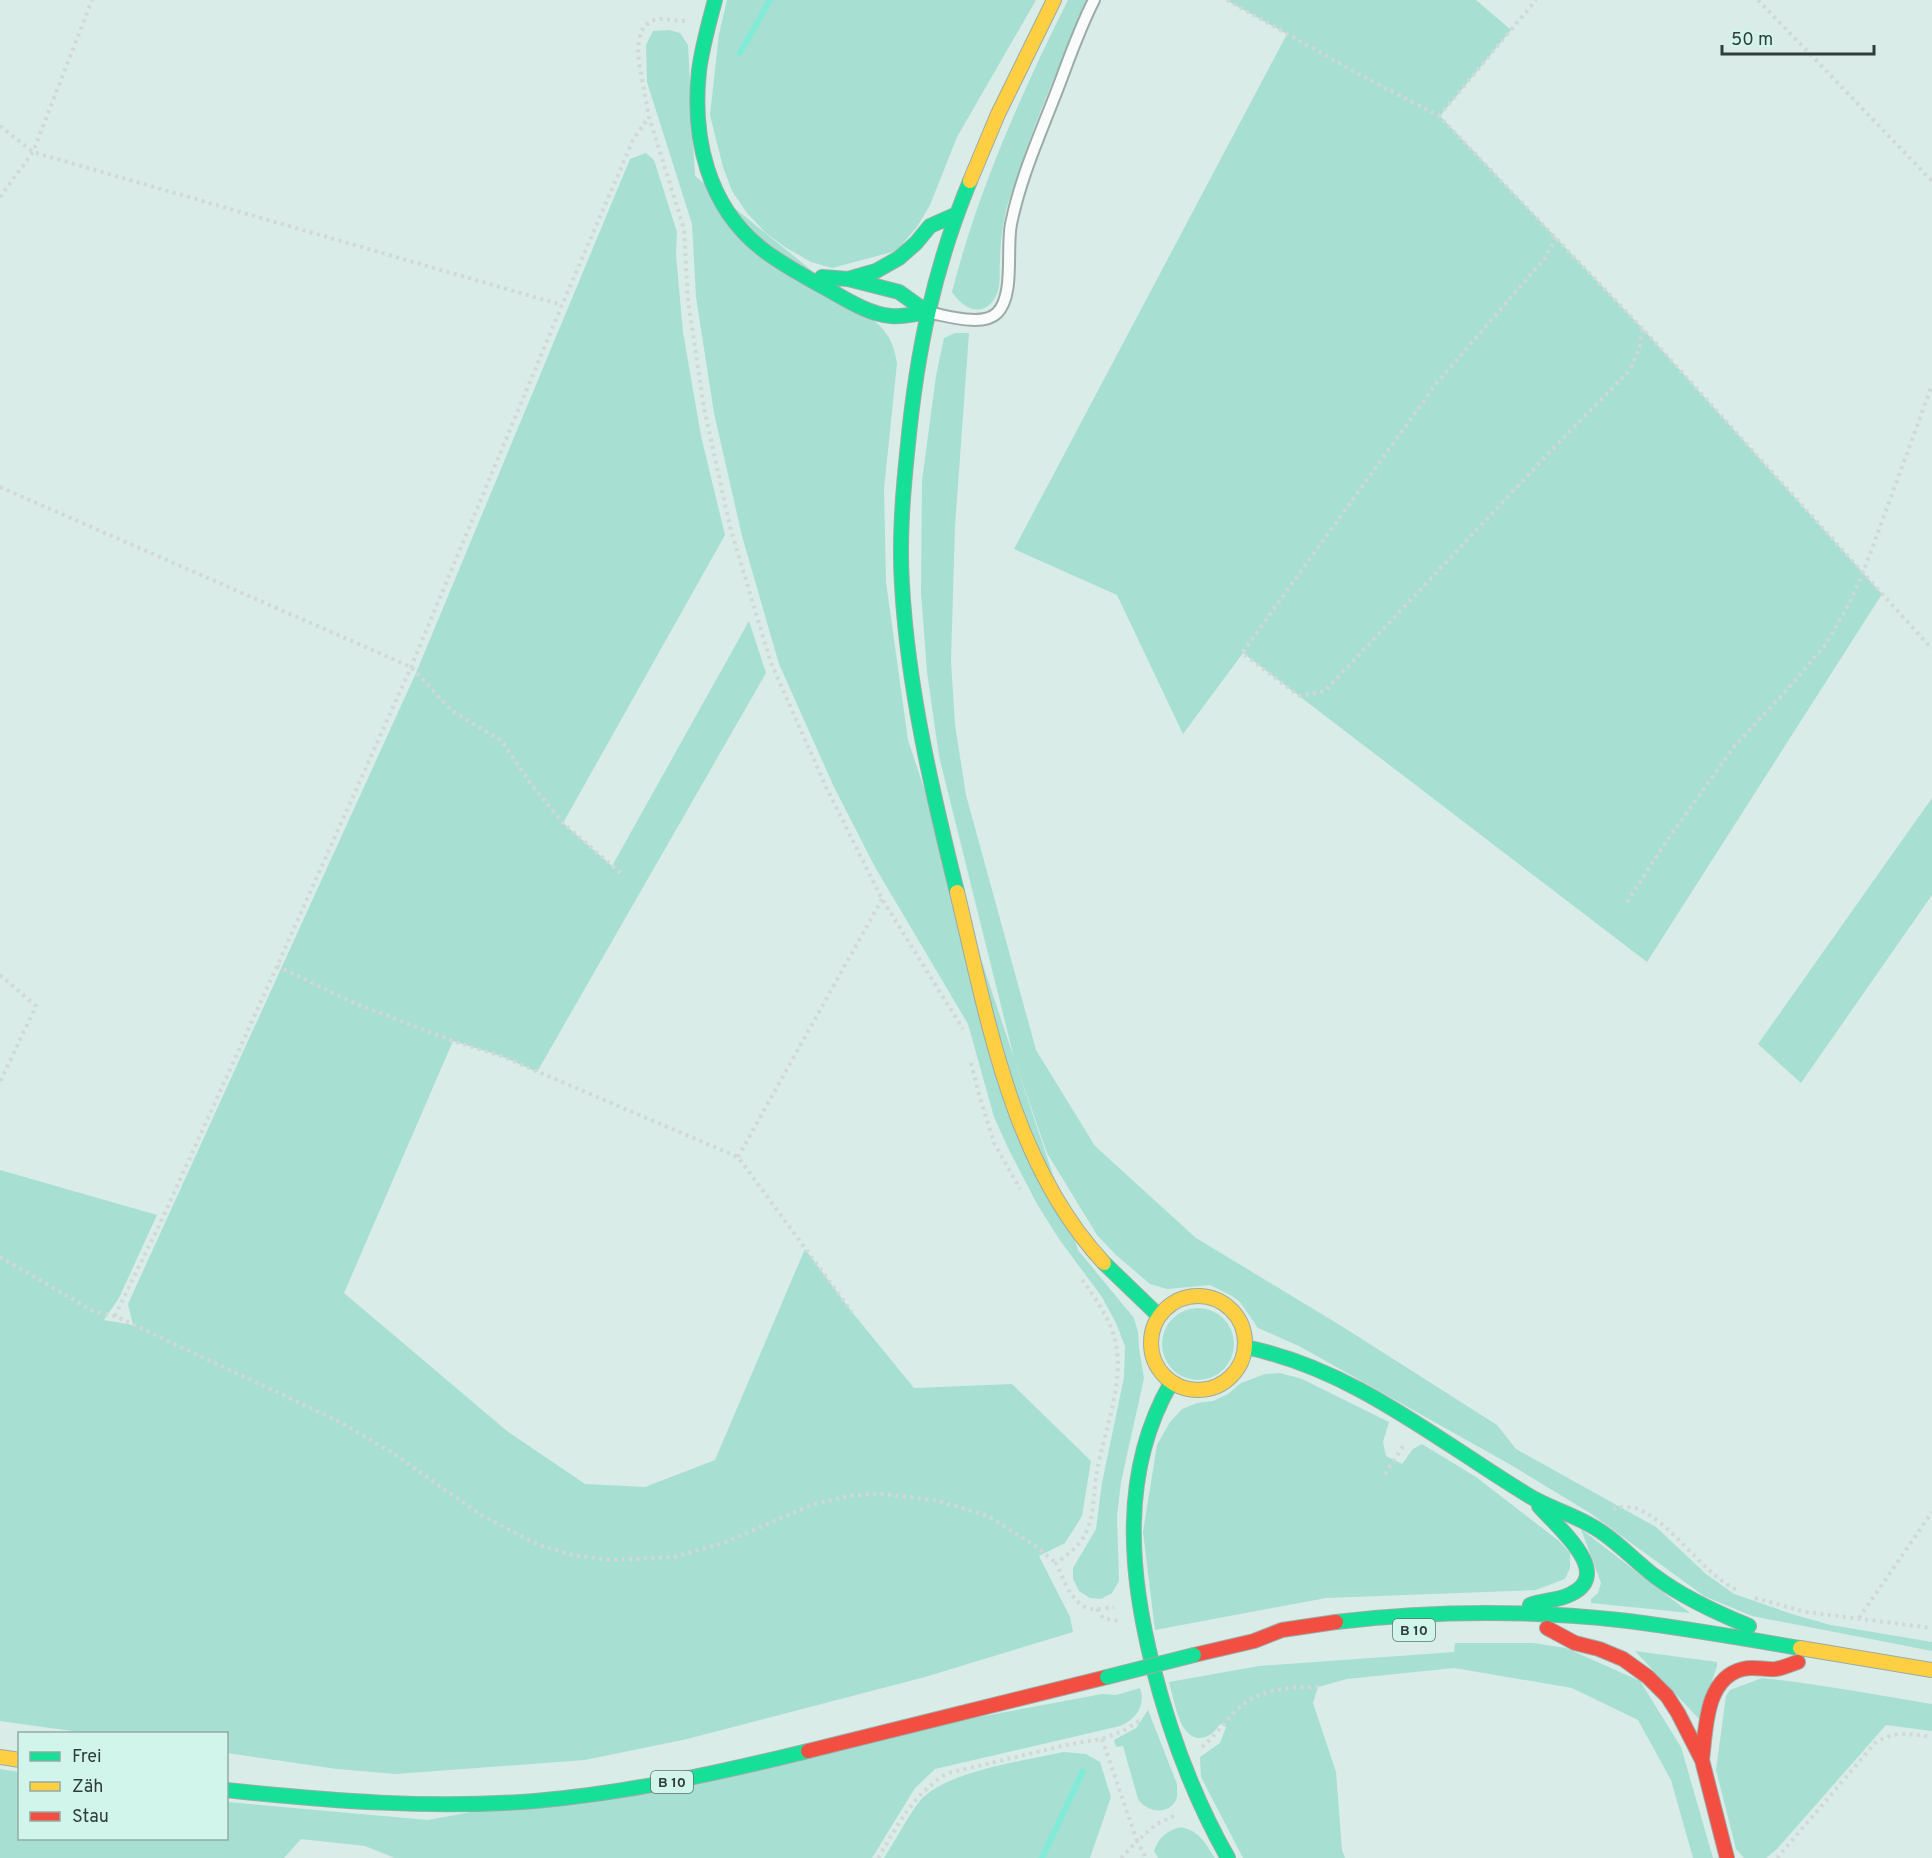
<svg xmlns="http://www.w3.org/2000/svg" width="1932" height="1858" font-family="Overpass,sans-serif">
	<rect width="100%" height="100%" fill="#d9ece7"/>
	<path fill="#a8dfd3" d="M 727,0 L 1036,0 L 957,137 L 930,205 L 917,227 L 896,251 L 832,268 L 811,262 L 785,247 L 766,233 L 747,213 L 732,191 L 723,167 L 710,115 L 719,34 Z
		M 1068,0 L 1088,0 C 1063,57 1038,112 1019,171 C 1015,186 1008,200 1005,215 C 1002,230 1000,246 1000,261 C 999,275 1002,289 993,301 C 979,318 962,307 952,292 C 978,190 1021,94 1068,0 Z
		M 1226,0 L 1476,0 L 1511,30 L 1440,116 L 1643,329 L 1882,594 L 1647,962 L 1243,653 L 1183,734 L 1117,595 L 1014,549 L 1287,34 Z
		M 669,30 L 680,33 L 688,45 L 695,176 L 879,325 C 891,337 894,347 897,363 L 884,489 L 886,582 L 908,740 L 1078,1250 L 1134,1318 L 1138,1332 L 1139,1348 L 1144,1378 L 1121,1482 L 1117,1516 L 1119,1581 L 1112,1593 L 1101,1599 L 1090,1598 L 1079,1591 L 1073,1579 L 1073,1568 L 1096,1529 L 1102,1483 L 1124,1377 L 1125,1346 L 1116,1323 L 1102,1297 L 1059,1239 L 1037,1204 L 1009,1150 L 994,1117 L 968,1024 L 875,867 L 834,787 L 779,664 L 742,536 L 714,413 L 696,297 L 692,224 L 647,82 L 646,45 L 653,31 Z
		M 646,153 L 654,160 L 677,232 L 676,255 L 683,332 L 701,436 L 725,535 L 563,823 L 612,866 L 749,621 L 766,673 L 537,1072 L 501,1056 L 453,1041 L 344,1293 L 507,1431 L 585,1484 L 645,1487 L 715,1460 L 805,1249 L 852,1312 L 914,1388 L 1012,1384 L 1091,1461 L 1082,1516 L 1065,1543 L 1039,1556 L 1070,1617 L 1073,1632 L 925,1677 L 687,1739 L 585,1760 L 396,1774 L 337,1769 L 227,1753 L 226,1734 L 86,1733 L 0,1721 L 0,1170 L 157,1215 L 119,1298 L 104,1320 L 133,1325 L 128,1304 L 416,673 L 630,159 Z
		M 955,333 L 969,333 L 955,526 L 951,661 L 955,725 L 966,795 L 1036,1050 L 1095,1146 L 1196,1238 L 1343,1327 L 1497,1425 L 1516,1449 L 1656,1527 L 1706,1574 L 1734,1594 L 1795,1615 L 1831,1625 L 1932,1642 L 1932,1651 L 1752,1616 L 1704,1596 L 1590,1513 L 1511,1465 L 1299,1346 L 1258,1328 L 1240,1302 L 1232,1296 L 1210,1285 L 1167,1289 L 1150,1284 L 1116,1255 L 1097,1235 L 1047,1153 L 1014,1058 L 939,756 L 927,672 L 921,593 L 922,481 L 936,376 L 944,338 Z
		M 1932,798 L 1932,895 L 1801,1083 L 1758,1044 Z
		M1162 1344a36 36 0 1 1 72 0a36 36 0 1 1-72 0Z
		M 1280,1373 L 1302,1379 L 1389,1422 L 1383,1442 L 1386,1456 L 1402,1464 L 1413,1449 L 1422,1444 L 1476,1477 L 1559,1541 L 1570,1553 L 1570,1568 L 1565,1579 L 1536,1590 L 1326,1598 L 1155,1630 L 1143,1532 L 1157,1445 L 1170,1422 L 1182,1409 L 1197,1403 L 1213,1401 L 1228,1394 L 1241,1383 L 1265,1374 Z
		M 1581,1529 L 1690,1613 L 1591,1603 L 1591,1599 L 1598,1593 L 1601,1583 Z
		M 1455,1643 L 1533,1643 L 1566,1648 L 1640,1681 L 1681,1747 L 1713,1858 L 1693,1858 L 1671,1780 L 1638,1720 L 1572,1688 L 1454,1668 L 1347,1679 L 1318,1687 L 1313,1703 L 1336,1772 L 1342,1850 L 1345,1858 L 1243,1858 L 1201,1777 L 1200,1757 L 1220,1743 L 1226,1727 L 1220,1724 C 1210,1740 1193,1745 1182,1725 C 1176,1713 1173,1696 1169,1682 L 1259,1666 L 1454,1652 Z
		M 1635,1651 L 1717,1662 L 1717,1666 L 1699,1719 Z
		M 1762,1678 C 1819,1684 1875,1695 1932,1704 L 1932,1731 L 1886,1725 L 1777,1849 L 1766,1858 L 1744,1858 L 1736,1849 L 1716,1770 L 1726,1696 L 1730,1690 Z
		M 1140,1688 C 1146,1706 1136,1719 1120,1726 L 935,1769 L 915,1788 L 872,1858 L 395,1858 L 365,1846 L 301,1839 L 284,1858 L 0,1858 L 0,1769 L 19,1772 L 20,1838 L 226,1838 L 227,1802 L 428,1820 L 1102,1694 L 1116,1695 Z
		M 1148,1710 L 1177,1784 C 1177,1789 1178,1795 1176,1800 C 1168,1816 1146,1812 1138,1799 L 1123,1746 L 1116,1747 L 1114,1740 L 1136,1728 Z
		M 1063,1752 L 1086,1754 L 1100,1762 L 1111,1797 L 1090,1858 L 884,1858 C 896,1840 906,1819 919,1802 C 944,1771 1024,1761 1063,1752 Z
		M 1181,1827 C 1201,1832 1204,1842 1215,1858 L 1158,1858 L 1154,1851 C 1159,1837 1166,1831 1181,1827 Z"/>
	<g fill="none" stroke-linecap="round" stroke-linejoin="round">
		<path stroke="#82ebd7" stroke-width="6" d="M 740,53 L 770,0
			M 1042,1858 L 1083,1771"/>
		<defs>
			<path id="lane" d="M 931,313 C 948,316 983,327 997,313 C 1015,295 1006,249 1011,224 C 1020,180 1038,139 1054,98 C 1067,65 1078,31 1094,0"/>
			<path id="fast" d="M 715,0 C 709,23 702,47 699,71 C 692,137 707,206 762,249 C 780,263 800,274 820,285 C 841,296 866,314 891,316 C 903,317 915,314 927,312
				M 822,277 L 848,279 L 899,292 L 927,312
				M 848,279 L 876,271 L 899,258 L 916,243 L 930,226 L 957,214
				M 957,892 C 932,791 908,689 902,585 C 899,538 903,491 908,444 C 917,351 934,268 970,181
				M 1104,1263 L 1159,1316
				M 1245,1347 C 1351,1368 1436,1439 1526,1494 C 1550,1509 1577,1515 1600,1531 C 1620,1544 1637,1563 1656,1577 C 1684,1598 1717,1613 1749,1626
				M 1171,1383 C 1120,1471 1129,1573 1153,1667 C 1170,1734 1194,1798 1228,1858
				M 1530,1605 C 1543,1600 1558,1601 1571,1594 C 1615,1573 1556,1526 1539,1506
				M 1336,1622 C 1429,1611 1525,1610 1619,1620 C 1680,1627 1740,1638 1800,1648
				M 226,1790 C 329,1801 432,1809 535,1801 C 628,1793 718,1773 808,1751"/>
			<path id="slow" d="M 970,181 L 998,114 L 1054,0
				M 957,892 C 988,1019 1011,1163 1104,1263
				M1151 1343a47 47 0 1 1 94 0a47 47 0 1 1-94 0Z
				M 1800,1648 L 1932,1670
				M 0,1757 L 20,1760"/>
			<path id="jam" d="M 1547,1628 L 1575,1643 L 1599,1649 L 1623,1659 L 1648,1677 L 1667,1696 L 1678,1713 L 1702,1760 L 1727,1858
				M 1194,1655 L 1254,1641 L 1282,1630 L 1336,1622
				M 808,1751 L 1107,1677
				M 1702,1760 C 1706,1729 1705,1678 1743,1669 C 1754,1666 1765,1670 1776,1669 C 1783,1668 1791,1664 1798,1662"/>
		</defs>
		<use href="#lane" stroke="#9caba7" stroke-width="14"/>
		<use href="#fast" stroke="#9caba7" stroke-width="16"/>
		<use href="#slow" stroke="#9caba7" stroke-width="16"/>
		<use href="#jam" stroke="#9caba7" stroke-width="16"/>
		<path stroke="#d2d8d7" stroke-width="4" stroke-dasharray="3 4.5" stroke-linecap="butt" d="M 1227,0 L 1353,71 L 1439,116 L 1643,329 L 1932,649
			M 1758,0 L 1932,181
			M 685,21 L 660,19 L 650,21 L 641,31 L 638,47 L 639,63 L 649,117 L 684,229 L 688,300 L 704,408 L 730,527 L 771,663 L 826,787 L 882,899 L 963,1029
			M 1439,116 L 1536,0
			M 0,126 L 33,152 L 562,305
			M 0,197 L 33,152 L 92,0
			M 1556,237 L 1545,258 L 1436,384 L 1242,653 L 1299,696 L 1325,691 L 1546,456 L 1630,370 L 1639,349 L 1643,329
			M 0,487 L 411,667 L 452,711 L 502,741 L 528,780 L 563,823 L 623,875
			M 1627,902 L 1668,839 L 1733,748 L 1793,683 L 1826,644 L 1849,604 L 1863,573 L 1932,385
			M 277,966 L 354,1003 L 453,1041 L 501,1056 L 738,1157 L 852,1312
			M 0,975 L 36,1006 L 0,1082
			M 971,1063 L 980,1098 L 994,1143 L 1020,1189
			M 738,1157 L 882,899
			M 0,1257 L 93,1311 L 115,1316 L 336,1420 L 393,1453 L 481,1515 L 539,1545 L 573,1555 L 611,1560 L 674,1557 L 723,1543 L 814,1504 L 855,1495 L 881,1494 L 935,1500 L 988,1516 L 1037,1547 L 1056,1563
			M 1082,1280 C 1096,1299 1111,1320 1116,1344 C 1124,1382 1104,1433 1097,1471 C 1093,1493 1095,1519 1083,1538 C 1076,1549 1066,1556 1056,1563 C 1063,1578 1069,1598 1085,1607 C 1093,1611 1105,1608 1114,1607
			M 115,1316 L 163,1217 L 277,966 L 411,667 L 562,305 L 633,140 L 649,117
			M 1385,1474 L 1404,1445
			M 1614,1510 L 1616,1507 C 1622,1507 1629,1507 1635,1508 C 1671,1520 1701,1573 1737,1590
			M 1755,1598 L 1806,1612 L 1932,1628
			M 1097,1609 L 1103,1618 L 1118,1621
			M 1859,1618 L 1932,1512
			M 1102,1739 L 1137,1841 L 1155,1825 L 1178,1814
			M 1202,1747 C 1216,1735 1227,1718 1241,1706 C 1263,1688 1291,1687 1318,1687
			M 878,1858 C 900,1822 911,1796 948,1773 L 1071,1744 L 1102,1739 L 1123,1731 L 1139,1721 L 1141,1718
			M 1121,1858 L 1137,1841 L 1146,1858
			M 1777,1858 L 1875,1743 C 1895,1730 1910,1734 1932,1737"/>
		<use href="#lane" stroke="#f9fcfb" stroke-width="10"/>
		<use href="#fast" stroke="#16e098" stroke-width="14"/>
		<use href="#slow" stroke="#ffcf43" stroke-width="14"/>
		<use href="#jam" stroke="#f24e42" stroke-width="14"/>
		<defs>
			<path id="fast-bridge" d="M 1107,1677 L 1194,1655"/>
		</defs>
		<use href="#fast-bridge" stroke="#9caba7" stroke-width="16" stroke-linecap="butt"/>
		<use href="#fast-bridge" stroke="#16e098" stroke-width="14"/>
	</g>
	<g text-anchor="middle" stroke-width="6" stroke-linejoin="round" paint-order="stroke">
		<g fill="#d1f4eb" stroke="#60756f" stroke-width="1.5">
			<rect x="1393" y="1619" width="42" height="22" rx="4.5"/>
			<rect x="651" y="1771" width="42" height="22" rx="4.5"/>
		</g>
		<g font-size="14" font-weight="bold" fill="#303e3a">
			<text x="1414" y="1635">B 10</text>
			<text x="672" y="1787">B 10</text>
		</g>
	</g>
	<rect x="18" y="1732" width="210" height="108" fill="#d1f4eb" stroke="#91aba4" stroke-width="1.5"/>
	<rect x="30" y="1752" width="30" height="9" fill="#16e098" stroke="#91aba4" stroke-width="1.5"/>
	<text x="72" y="1762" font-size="18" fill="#303e3a">Frei</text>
	<rect x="30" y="1782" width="30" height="9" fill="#ffcf43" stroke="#91aba4" stroke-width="1.5"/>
	<text x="72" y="1792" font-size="18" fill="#303e3a">Zäh</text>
	<rect x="30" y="1812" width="30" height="9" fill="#f24e42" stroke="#91aba4" stroke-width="1.5"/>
	<text x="72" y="1822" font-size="18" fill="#303e3a">Stau</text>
	<path d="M1722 45v9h152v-9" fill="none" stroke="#303e3a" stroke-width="3"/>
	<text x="1731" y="45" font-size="18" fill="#303e3a" stroke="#d1f4eb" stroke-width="4.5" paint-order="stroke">50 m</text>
</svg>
